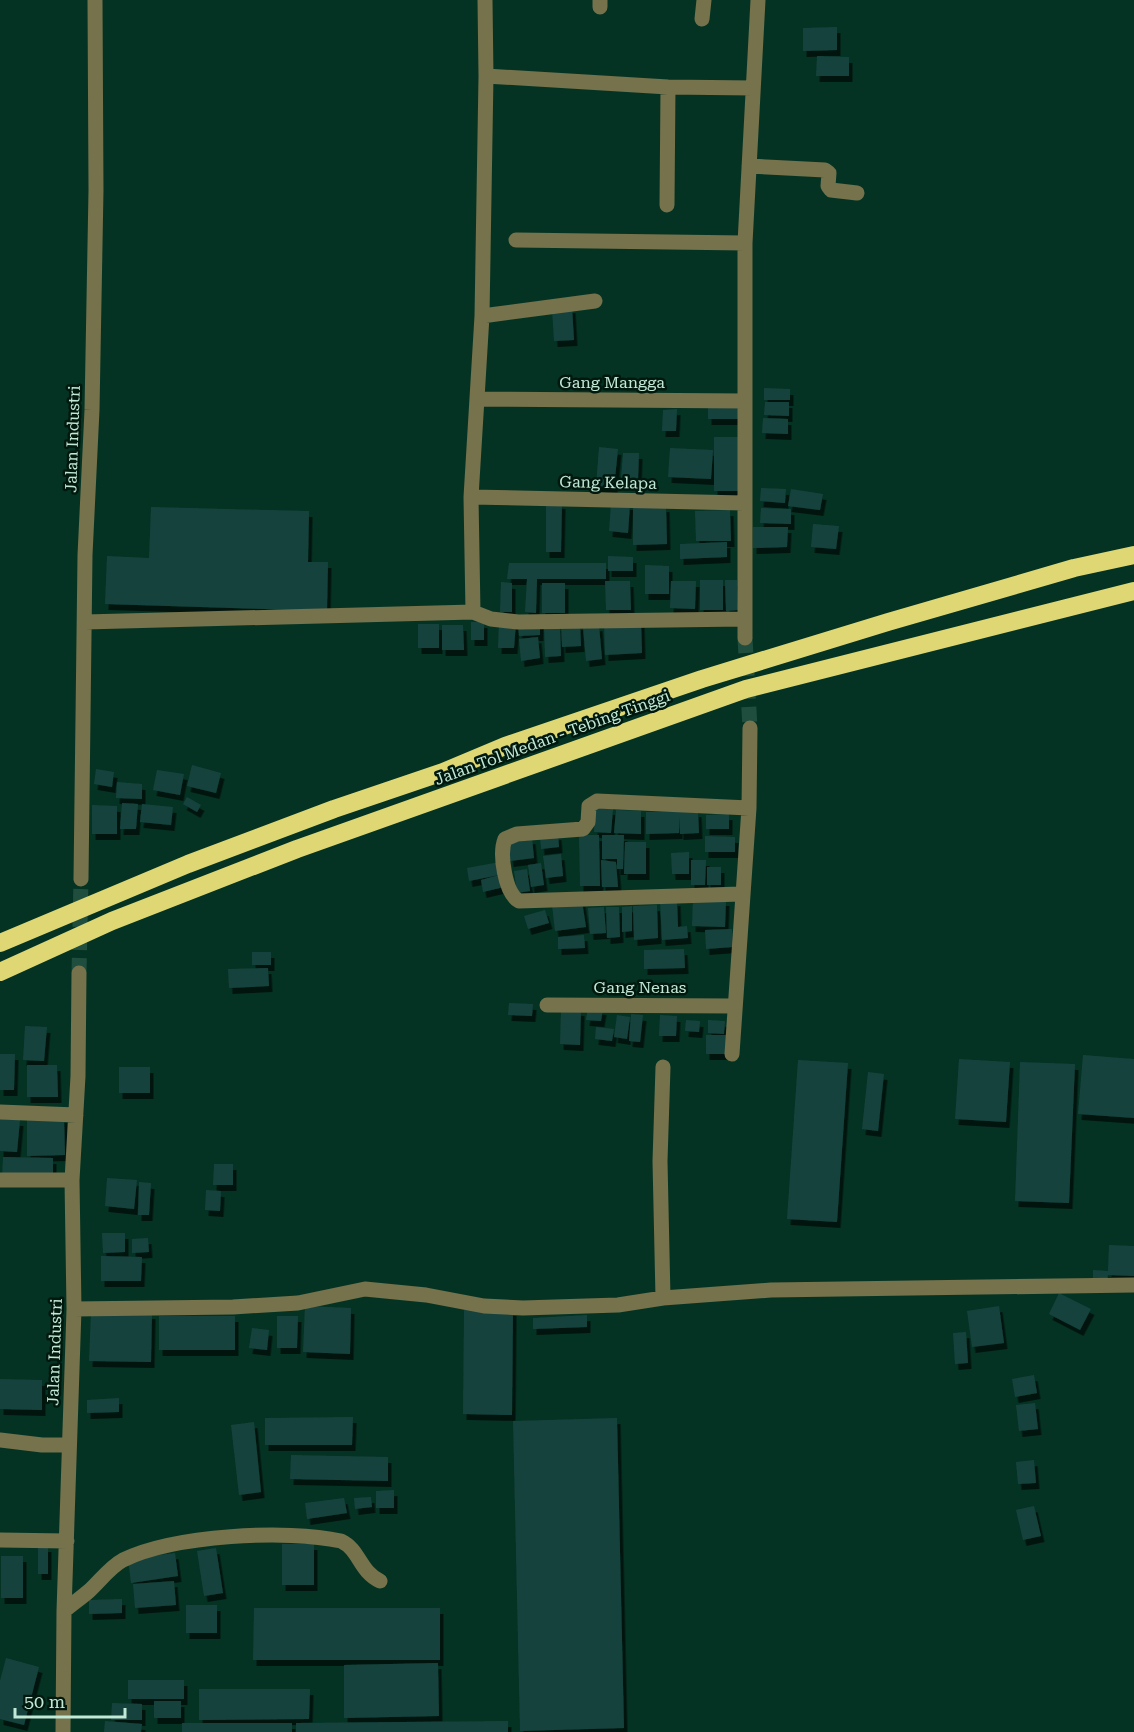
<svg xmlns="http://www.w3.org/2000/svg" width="1134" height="1732" font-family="'Roboto Serif',serif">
	<defs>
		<filter id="shadow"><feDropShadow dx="3.5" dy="6" stdDeviation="0" flood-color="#0009"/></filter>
	</defs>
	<rect width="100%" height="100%" fill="#043323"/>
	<path fill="#16423d" filter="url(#shadow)" d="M 837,27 L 837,50 L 803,51 L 803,28 Z
		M 817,56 L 849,57 L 849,76 L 816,76 Z
		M 572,307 L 574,340 L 554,341 L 552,308 Z
		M 764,388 L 790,389 L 790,400 L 764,400 Z
		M 765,402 L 789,402 L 789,416 L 764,415 Z
		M 708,403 L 740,403 L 740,419 L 708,419 Z
		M 677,409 L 676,431 L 662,431 L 663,410 Z
		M 763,418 L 788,419 L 788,434 L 762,433 Z
		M 714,437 L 738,437 L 738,491 L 714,491 Z
		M 599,447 L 618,449 L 614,488 L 596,486 Z
		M 670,448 L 713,450 L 711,479 L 668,477 Z
		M 623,453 L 639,453 L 638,480 L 621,479 Z
		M 761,488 L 786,489 L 785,503 L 760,501 Z
		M 791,489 L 823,494 L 820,510 L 788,506 Z
		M 546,502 L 562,503 L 561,552 L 546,552 Z
		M 611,503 L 630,504 L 628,533 L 609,531 Z
		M 666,506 L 667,544 L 633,545 L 633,507 Z
		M 151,507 L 309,511 L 308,562 L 328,562 L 327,611 L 105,604 L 107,556 L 149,558 Z
		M 761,508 L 791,509 L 791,524 L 760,523 Z
		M 730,510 L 731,541 L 696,541 L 695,511 Z
		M 813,524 L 839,526 L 836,549 L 811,547 Z
		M 753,527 L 788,527 L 787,547 L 753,548 Z
		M 727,542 L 727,557 L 680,559 L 680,544 Z
		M 608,556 L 633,557 L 633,571 L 608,571 Z
		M 509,563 L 606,563 L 606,579 L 537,579 L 536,613 L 525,612 L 527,579 L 507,579 Z
		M 645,565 L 669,566 L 669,594 L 645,594 Z
		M 700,580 L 723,580 L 723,610 L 700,610 Z
		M 725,580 L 737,580 L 738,610 L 726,611 Z
		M 605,581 L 630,581 L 631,610 L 606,610 Z
		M 671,581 L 696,581 L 695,609 L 670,608 Z
		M 501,582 L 512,583 L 512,612 L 500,612 Z
		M 542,583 L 565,583 L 565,613 L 542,613 Z
		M 641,621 L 642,653 L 605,655 L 604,623 Z
		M 471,622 L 484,622 L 484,640 L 471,640 Z
		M 499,622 L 516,623 L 514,648 L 498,648 Z
		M 540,623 L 540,635 L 519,636 L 518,624 Z
		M 418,624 L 439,624 L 439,648 L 418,648 Z
		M 580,624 L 581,646 L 562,647 L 561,625 Z
		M 442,625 L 463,625 L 464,650 L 442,650 Z
		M 544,625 L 560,625 L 561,656 L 545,657 Z
		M 599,625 L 602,659 L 586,661 L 583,627 Z
		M 538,637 L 540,658 L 521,661 L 519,639 Z
		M 192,765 L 221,773 L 216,793 L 187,786 Z
		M 96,769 L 114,772 L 112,787 L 94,784 Z
		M 157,770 L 184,774 L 180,795 L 153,790 Z
		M 117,782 L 142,784 L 142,799 L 116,798 Z
		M 187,797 L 201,805 L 197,812 L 183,804 Z
		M 122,803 L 138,804 L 136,829 L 120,829 Z
		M 142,804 L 173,807 L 171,825 L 140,822 Z
		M 92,805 L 117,806 L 117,834 L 92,834 Z
		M 595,808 L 613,809 L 611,833 L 594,832 Z
		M 616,810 L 641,811 L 641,834 L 614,833 Z
		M 698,811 L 699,833 L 680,834 L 679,816 L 679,833 L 646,834 L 646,812 Z
		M 729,814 L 729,829 L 706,829 L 706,815 Z
		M 558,834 L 559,847 L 541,849 L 540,836 Z
		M 579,835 L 599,835 L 600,886 L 580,886 Z
		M 602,835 L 624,835 L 623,869 L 617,869 L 617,859 L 602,859 Z
		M 705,836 L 735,837 L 735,852 L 705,852 Z
		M 532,838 L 534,858 L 510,861 L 508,841 Z
		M 625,842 L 646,842 L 646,874 L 624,874 Z
		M 689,852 L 689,874 L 672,874 L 671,853 Z
		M 561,854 L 563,876 L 546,878 L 543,856 Z
		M 601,860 L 616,862 L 618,887 L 602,887 Z
		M 691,860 L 706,860 L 705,885 L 691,885 Z
		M 500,862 L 504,887 L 483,892 L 481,880 L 499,875 L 469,881 L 467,868 Z
		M 541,863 L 544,885 L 531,887 L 528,865 Z
		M 707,867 L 721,867 L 721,885 L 707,885 Z
		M 527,869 L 530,891 L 517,893 L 514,871 Z
		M 693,899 L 726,900 L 725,927 L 692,926 Z
		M 677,900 L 678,927 L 687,926 L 688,938 L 662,940 L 660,901 Z
		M 582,901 L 586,927 L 555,931 L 552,905 Z
		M 657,905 L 658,938 L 634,940 L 633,906 Z
		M 632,906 L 632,931 L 622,932 L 622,907 Z
		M 604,907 L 606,933 L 590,934 L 588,908 Z
		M 606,907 L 619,907 L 620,937 L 607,938 Z
		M 545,910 L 549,923 L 528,929 L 524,916 Z
		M 732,929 L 733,947 L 706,949 L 705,930 Z
		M 584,935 L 585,948 L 558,949 L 558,937 Z
		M 684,949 L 685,968 L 644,969 L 644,950 Z
		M 252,952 L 271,952 L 271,965 L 252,965 Z
		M 268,968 L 269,986 L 229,988 L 228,969 Z
		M 509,1003 L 533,1004 L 532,1016 L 508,1015 Z
		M 588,1007 L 603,1009 L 601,1021 L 586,1020 Z
		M 561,1009 L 581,1010 L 580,1045 L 560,1044 Z
		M 631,1014 L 643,1015 L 640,1042 L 629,1041 Z
		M 617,1015 L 630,1017 L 627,1039 L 614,1037 Z
		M 660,1015 L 677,1016 L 676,1036 L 659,1036 Z
		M 686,1020 L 700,1021 L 699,1032 L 685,1031 Z
		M 708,1020 L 725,1021 L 724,1034 L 708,1033 Z
		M 25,1026 L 47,1027 L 44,1061 L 23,1060 Z
		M 596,1027 L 614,1029 L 612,1041 L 595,1039 Z
		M 706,1035 L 730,1035 L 730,1054 L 706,1054 Z
		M 0,1054 L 15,1054 L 14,1090 L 0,1090 Z
		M 1083,1055 L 1134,1059 L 1134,1118 L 1078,1114 Z
		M 959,1059 L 1010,1062 L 1006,1122 L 955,1119 Z
		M 798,1060 L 848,1063 L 837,1222 L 787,1219 Z
		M 1020,1062 L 1075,1064 L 1069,1203 L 1015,1201 Z
		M 27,1065 L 57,1065 L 58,1097 L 27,1097 Z
		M 119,1067 L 150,1067 L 150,1093 L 119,1093 Z
		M 868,1072 L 884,1074 L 878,1131 L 862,1129 Z
		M 27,1117 L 64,1117 L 65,1155 L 27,1156 Z
		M 0,1119 L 20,1120 L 17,1152 L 0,1151 Z
		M 3,1157 L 53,1158 L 53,1179 L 2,1178 Z
		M 214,1164 L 233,1164 L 233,1185 L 213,1185 Z
		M 107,1178 L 137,1180 L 134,1209 L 105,1206 Z
		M 139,1182 L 151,1183 L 149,1215 L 138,1215 Z
		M 206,1190 L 221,1191 L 220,1211 L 205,1210 Z
		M 102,1233 L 125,1233 L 125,1252 L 103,1253 Z
		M 148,1238 L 149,1252 L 132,1253 L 132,1239 Z
		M 1109,1245 L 1134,1246 L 1134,1276 L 1108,1275 L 1107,1281 L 1093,1281 L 1093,1270 L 1108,1271 Z
		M 101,1256 L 142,1257 L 141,1281 L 101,1281 Z
		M 1059,1293 L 1091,1309 L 1080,1330 L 1049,1314 Z
		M 305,1306 L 351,1308 L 350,1354 L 303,1352 Z
		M 999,1306 L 1004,1343 L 972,1347 L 967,1311 Z
		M 464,1310 L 513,1310 L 512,1415 L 463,1414 Z
		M 91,1312 L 152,1313 L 151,1362 L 89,1361 Z
		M 587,1315 L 587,1327 L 533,1329 L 533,1318 Z
		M 159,1316 L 235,1316 L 235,1350 L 159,1350 Z
		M 277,1316 L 298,1316 L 297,1348 L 277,1348 Z
		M 252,1328 L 269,1330 L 267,1350 L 249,1348 Z
		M 966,1332 L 968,1363 L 955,1364 L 953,1333 Z
		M 1034,1375 L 1037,1393 L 1015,1397 L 1012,1379 Z
		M 0,1379 L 42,1380 L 42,1410 L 0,1409 Z
		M 119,1398 L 119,1412 L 87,1413 L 87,1400 Z
		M 1035,1403 L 1038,1429 L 1019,1431 L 1016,1405 Z
		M 353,1417 L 352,1445 L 265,1445 L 265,1418 Z
		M 617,1418 L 624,1728 L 520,1731 L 513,1421 Z
		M 254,1422 L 261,1492 L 239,1495 L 231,1425 Z
		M 291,1455 L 388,1457 L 388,1481 L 290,1479 Z
		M 1034,1460 L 1036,1483 L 1018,1484 L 1016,1462 Z
		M 394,1490 L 394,1508 L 376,1508 L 376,1491 Z
		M 371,1497 L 372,1507 L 355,1509 L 354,1498 Z
		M 344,1498 L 347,1513 L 307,1519 L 305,1503 Z
		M 1034,1506 L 1041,1536 L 1023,1540 L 1016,1510 Z
		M 282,1544 L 314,1544 L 314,1585 L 282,1585 Z
		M 38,1546 L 48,1546 L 48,1574 L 38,1574 Z
		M 216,1548 L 223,1593 L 204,1596 L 197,1551 Z
		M 175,1553 L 178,1576 L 131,1583 L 128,1559 Z
		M 1,1556 L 23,1556 L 23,1598 L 1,1598 Z
		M 174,1581 L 176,1605 L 135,1608 L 133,1584 Z
		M 122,1599 L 122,1613 L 89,1614 L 89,1600 Z
		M 186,1605 L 217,1605 L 217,1633 L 186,1633 Z
		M 254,1608 L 440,1608 L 440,1660 L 253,1660 Z
		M 6,1658 L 39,1667 L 24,1725 L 0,1719 L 0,1681 Z
		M 438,1663 L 439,1716 L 344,1718 L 344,1665 Z
		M 128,1680 L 184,1680 L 184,1699 L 128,1699 Z
		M 199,1689 L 310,1689 L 309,1719 L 199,1720 Z
		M 154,1701 L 181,1701 L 181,1718 L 154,1718 Z
		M 112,1703 L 142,1704 L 142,1720 L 111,1720 Z
		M 105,1721 L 142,1724 L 141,1732 L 104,1732 Z
		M 508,1721 L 508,1732 L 296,1732 L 296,1723 Z
		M 182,1723 L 292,1723 L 292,1732 L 182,1732 Z"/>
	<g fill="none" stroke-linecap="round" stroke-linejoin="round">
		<path stroke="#204e3e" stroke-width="15" stroke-dasharray="15 8" stroke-linecap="butt" d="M 745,638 L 750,728
			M 79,973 L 81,879"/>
		<path stroke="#75724c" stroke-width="15" d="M 600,7 L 600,0
			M 702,19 L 704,0
			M 486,76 L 668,87 L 753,88
			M 749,166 L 825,170 L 829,173 L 828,186 L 831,190 L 857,193
			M 667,205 L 668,87
			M 516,240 L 745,243
			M 482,316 L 595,301
			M 479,399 L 745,401
			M 471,497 L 744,503
			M 473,612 L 471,497 L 482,316 L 486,76 L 485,0
			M 85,622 L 473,612 L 491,619 L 518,622 L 744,619
			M 745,638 L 745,243 L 758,0
			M 81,879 L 85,555 L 92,410 L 96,190 L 95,0
			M 741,894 L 519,901 C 505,893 499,854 505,839 L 517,834 L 583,829 L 588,822 L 589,806 L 597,801 L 749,808
			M 547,1005 L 733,1006
			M 732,1054 L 749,808 L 750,728
			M 663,1067 L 660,1161 L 663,1298
			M 0,1112 L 76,1115
			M 0,1180 L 72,1180
			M 74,1309 L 233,1307 L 298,1303 L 365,1289 L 426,1295 L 484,1306 L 523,1308 L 618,1305 L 663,1298 L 771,1290 L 1134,1285
			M 0,1440 L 42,1445 L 68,1445
			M 0,1540 L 67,1541
			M 64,1611 C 72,1604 81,1598 89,1591 C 100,1581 110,1567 123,1560 C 174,1535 287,1529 341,1541 C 360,1550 359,1571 380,1581
			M 63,1732 L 64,1611 L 74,1309 L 72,1180 L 78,1076 L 79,973"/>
		<path stroke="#ded773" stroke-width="18" d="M 0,943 L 188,864 L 334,809 L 443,772 L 505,746 L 702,679 L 888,622 L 1074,568 L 1134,555
			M 0,972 L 112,921 L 297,849 L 746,689 L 1134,591"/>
	</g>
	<g text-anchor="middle" stroke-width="5" stroke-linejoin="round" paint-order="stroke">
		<g font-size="16" fill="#c2e8d6" stroke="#01180e">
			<text x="612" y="388">Gang Mangga</text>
			<text transform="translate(72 439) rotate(-88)" y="6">Jalan Industri</text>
			<text transform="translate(608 482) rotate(1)" y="6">Gang Kelapa</text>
			<text transform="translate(552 737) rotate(-20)" y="6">Jalan Tol Medan - Tebing Tinggi</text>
			<text x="640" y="993">Gang Nenas</text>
			<text transform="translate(54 1352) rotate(-88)" y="6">Jalan Industri</text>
		</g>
	</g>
	<path d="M15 1708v9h110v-9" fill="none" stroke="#c2e8d6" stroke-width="3"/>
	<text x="24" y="1708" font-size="18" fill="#c2e8d6" stroke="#01180e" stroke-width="4.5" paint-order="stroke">50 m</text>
</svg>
